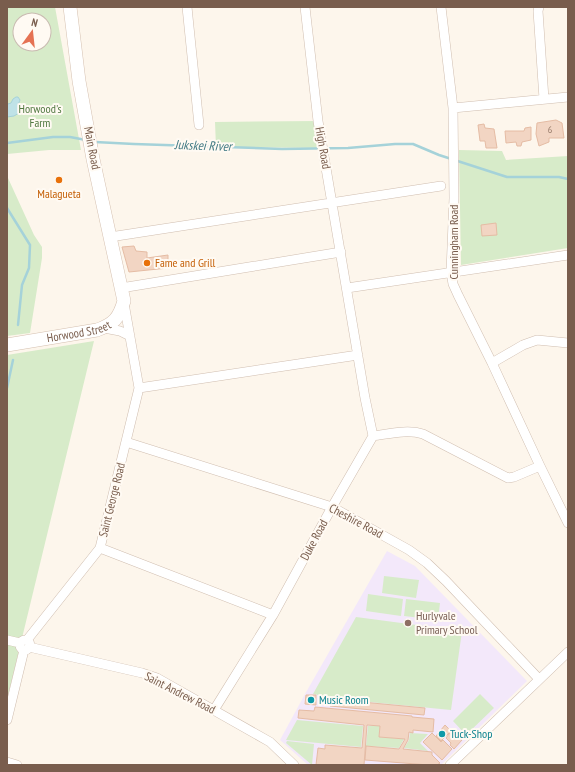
<svg xmlns="http://www.w3.org/2000/svg" width="575" height="772" font-family="'PT Sans Narrow',sans-serif">
	<rect width="100%" height="100%" fill="#fdf6ec"/>
	<path fill="#f3e8fa" d="M 387,551 L 415,566 L 527,681 L 441,765 L 308,765 L 280,740 L 305,694 Z"/>
	<path fill="#d7ebc9" fill-rule="evenodd" d="M 7,7 L 55,7 L 81,150 L 49,150 L 7,154 ZM 20,20 L 44,20 L 44,44 L 20,44 Z
		M 318,121 L 323,148 L 216,147 L 215,122 Z
		M 459,150 L 502,151 L 506,160 L 568,156 L 568,248 L 461,265 Z
		M 7,167 L 8,178 L 34,235 L 42,247 L 42,258 L 30,333 L 7,336 Z
		M 94,341 L 7,700 L 7,355 Z
		M 384,576 L 419,580 L 416,598 L 382,593 Z
		M 368,594 L 403,599 L 401,616 L 366,611 Z
		M 406,599 L 440,603 L 438,620 L 404,616 Z
		M 356,617 L 462,631 L 451,710 L 318,697 L 318,695 L 313,694 Z
		M 480,694 L 494,708 L 466,735 L 453,721 Z
		M 297,720 L 363,726 L 361,747 L 286,740 Z
		M 368,726 L 380,726 L 379,737 L 404,739 L 399,748 L 366,746 Z
		M 410,733 L 428,734 L 420,743 L 428,751 L 404,748 L 409,740 Z
		M 287,741 L 314,744 L 312,765 L 286,743 Z"/>
	<path fill="#bfe2e7" stroke="#a5d2d9" d="M 16,97 L 18,97 L 20,100 L 18,105 L 19,113 L 14,116 L 7,117 L 7,102 L 8,104 L 11,103 L 13,99 Z"/>
	<g fill="none" stroke-linecap="round" stroke-linejoin="round">
		<path stroke="#a5d2d9" stroke-width="2.5" d="M 95,142 L 134,144 L 282,149 L 348,148 L 395,144 L 413,144 L 439,155 L 507,177 L 559,177 L 568,179
			M 7,143 L 53,137 L 70,137 L 86,140
			M 7,208 L 30,245 L 29,268 L 22,285 L 18,325
			M 7,388 L 13,360"/>
	</g>
	<path fill="#f2d5c3" stroke="#e5bca4" d="M 556,120 L 562,123 L 564,138 L 549,138 L 549,142 L 539,146 L 536,134 L 537,123 Z
		M 484,124 L 485,128 L 494,129 L 497,148 L 486,148 L 485,141 L 480,141 L 478,125 Z
		M 531,127 L 531,140 L 522,142 L 521,146 L 517,146 L 516,142 L 506,143 L 505,131 L 524,131 L 525,128 Z
		M 496,223 L 497,235 L 482,236 L 481,225 Z
		M 134,246 L 136,251 L 147,252 L 147,258 L 168,255 L 168,268 L 129,272 L 122,247 Z
		M 306,695 L 316,695 L 316,705 L 305,704 Z
		M 330,699 L 425,708 L 424,715 L 330,706 Z
		M 315,707 L 412,716 L 412,717 L 434,719 L 433,732 L 413,730 L 413,733 L 409,732 L 408,740 L 403,749 L 432,752 L 432,755 L 440,763 L 437,765 L 429,765 L 365,760 L 366,746 L 399,749 L 405,739 L 379,737 L 380,726 L 367,725 L 364,765 L 316,765 L 318,748 L 325,749 L 325,745 L 362,748 L 364,725 L 298,718 L 299,710 L 314,711 Z
		M 445,725 L 451,731 L 441,741 L 436,736 Z
		M 452,730 L 462,740 L 454,749 L 450,745 L 451,743 L 446,738 Z
		M 432,733 L 441,742 L 443,740 L 452,749 L 442,760 L 423,742 Z"/>
	<g fill="none" stroke-linecap="round" stroke-linejoin="round">
		<defs>
			<path id="minor" d="M 187,7 L 199,125
				M 441,7 L 453,108 L 454,198 L 451,272 L 453,284 L 458,295 L 492,363 L 540,466 L 568,523
				M 539,7 L 538,11 L 544,99
				M 453,108 L 568,97
				M 110,237 L 441,186
				M 121,288 L 341,252
				M 347,288 L 568,255
				M 104,328 L 120,331 L 130,336
				M 492,363 L 523,345 L 537,340 L 568,343
				M 139,388 L 358,355
				M 373,436 C 389,434 407,429 423,434 L 508,478 L 514,477 L 540,466
				M 126,442 L 332,507 L 409,550 L 427,563 L 446,581 L 539,679
				M 100,548 L 273,615
				M 7,640 L 20,643
				M 27,640 L 100,548 L 139,388 L 124,303
				M20 645a5 5 0 1 1 10 0a5 5 0 1 1-10 0Z
				M 29,647 L 142,673 L 157,678 L 270,742 L 294,765
				M 214,710 L 273,615 L 332,507 L 373,436 L 365,398 L 318,121 L 305,7
				M 7,720 L 24,650
				M 7,762 L 17,765
				M 450,765 L 568,652"/>
			<g id="secondary">
				<path id="s1" d="M 7,345 L 97,330 C 114,324 119,318 124,301 L 93,159 L 79,81 L 70,7"/>
			</g>
		</defs>
		<use href="#minor" stroke="#d0beb0" stroke-width="10"/>
		<use href="#secondary" stroke="#d5c0b0" stroke-width="14"/>
		<use href="#minor" stroke="#fff" stroke-width="9"/>
		<use href="#secondary" stroke="#fff" stroke-width="13"/>
	</g>
	<g fill="#e8710a" stroke="#fffaf3" stroke-width="1.5">
		<circle cx="59" cy="180" r="4"/>
		<circle cx="147" cy="263" r="4"/>
	</g>
	<circle fill="#8d6e63" stroke="#fffaf3" stroke-width="1.5" cx="408" cy="623" r="4"/>
	<g fill="#0f9aa8" stroke="#fffaf3" stroke-width="1.5">
		<circle cx="311" cy="700" r="4"/>
		<circle cx="442" cy="734" r="4"/>
	</g>
	<g text-anchor="middle" stroke-width="4" stroke-linejoin="round" paint-order="stroke">
		<g font-size="10" fill="#977b6a">
			<text x="550" y="133">6</text>
		</g>
		<g font-size="12" fill="#527942" stroke="#fffaf3">
			<text x="40" y="113">Horwood's<tspan x="40" dy="14">Farm</tspan></text>
		</g>
		<g font-size="12" fill="#795d4d" stroke="#fffaf3">
			<text transform="translate(92 148) rotate(79)" y="4">Main Road</text>
			<text transform="translate(323 148) rotate(80)" y="4">High Road</text>
			<text transform="translate(454 242) rotate(-90)" y="4">Cunningham Road</text>
			<text dy="4" stroke="none"><textPath href="#s1" startOffset="73">Horwood Street</textPath></text>
			<text transform="translate(112 500) rotate(-76)" y="4">Saint George Road</text>
			<text transform="translate(356 521) rotate(28)" y="4">Cheshire Road</text>
			<text transform="translate(314 540) rotate(-62)" y="4">Duke Road</text>
			<text transform="translate(180 693) rotate(27)" y="4">Saint Andrew Road</text>
		</g>
		<g font-size="12" fill="#c56008" stroke="#fffaf3">
			<text x="59" y="198">Malagueta</text>
			<text x="155" y="267" text-anchor="start">Fame and Grill</text>
		</g>
		<g font-size="12" fill="#785e54" stroke="#fffaf3" text-anchor="start">
			<text x="416" y="620">Hurlyvale<tspan x="416" dy="14">Primary School</tspan></text>
		</g>
		<g font-size="12" fill="#0d838f" stroke="#fffaf3" text-anchor="start">
			<text x="319" y="704">Music Room</text>
			<text x="450" y="738">Tuck-Shop</text>
		</g>
		<g font-size="13" font-style="italic" fill="#437b85" stroke="#fffaf3">
			<text transform="translate(203 145) rotate(2)" y="5">Jukskei River</text>
		</g>
	</g>
	<rect width="575" height="772" fill="none" stroke="#795d4d" stroke-width="16"/>
	<g transform="translate(32 32) rotate(15)"><circle r="19" fill="#fffaf3" stroke="#c9bbb1"/>
	<path d="M0-3L7 15L0 10L-7 15Z" fill="#e57253"/>
	<text y="-6" font-size="11" font-weight="bold" text-anchor="middle" fill="#795d4d">N</text>
	</g>
</svg>
